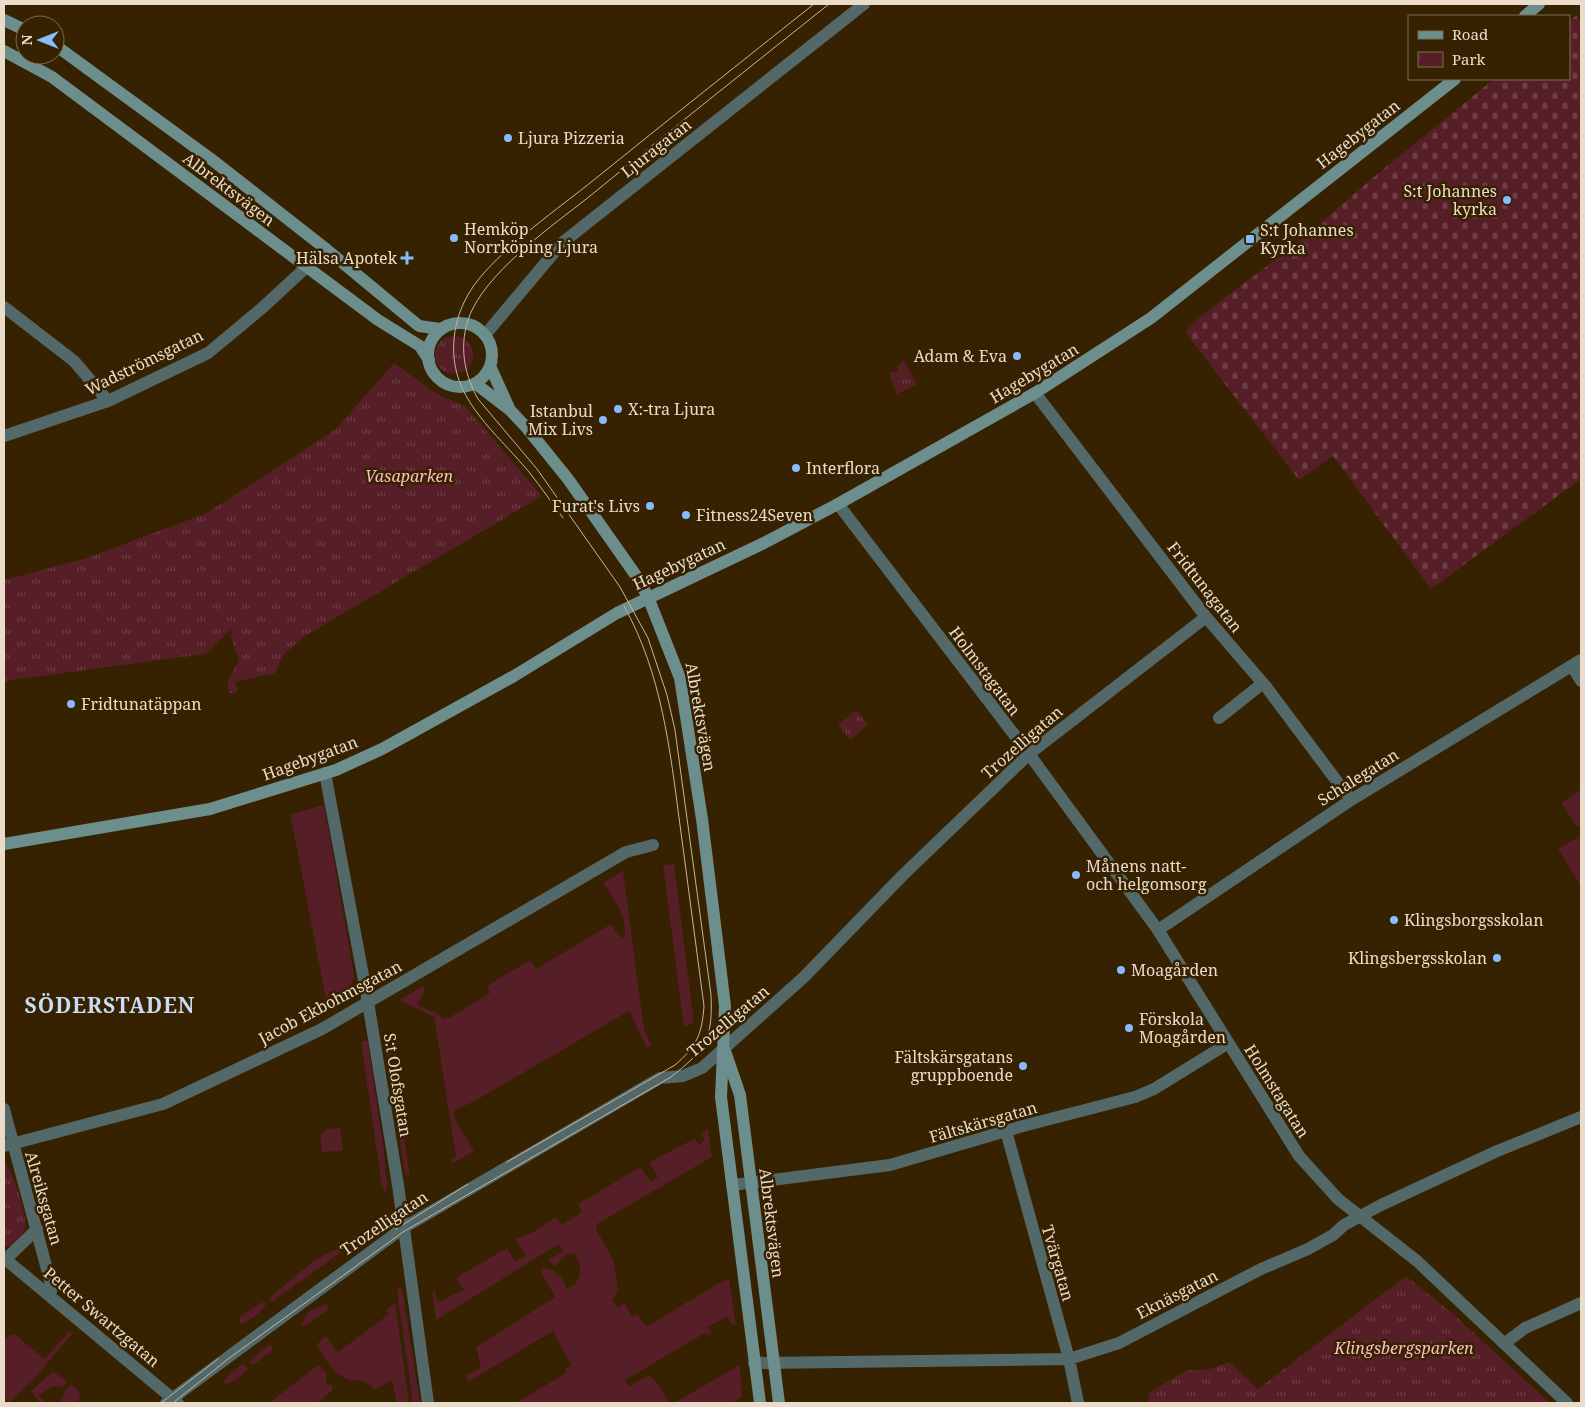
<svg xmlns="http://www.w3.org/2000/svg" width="1585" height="1407" font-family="'Noto Serif',serif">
	<defs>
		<pattern id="cemetery-stones" width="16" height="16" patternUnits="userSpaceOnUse" patternTransform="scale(1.25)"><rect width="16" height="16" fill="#561e26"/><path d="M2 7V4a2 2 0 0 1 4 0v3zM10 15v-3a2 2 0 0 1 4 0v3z" fill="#6e3e44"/></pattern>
		<pattern id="park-tufts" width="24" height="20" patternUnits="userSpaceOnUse" patternTransform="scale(1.25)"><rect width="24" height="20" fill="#561e26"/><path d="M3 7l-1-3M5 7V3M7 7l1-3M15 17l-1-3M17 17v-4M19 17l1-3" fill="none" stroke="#6e3e44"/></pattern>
	</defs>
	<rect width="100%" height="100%" fill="#362100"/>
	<path fill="#561e26" d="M 1581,789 L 1581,824 L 1577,827 L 1561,803 Z
		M 324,805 L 354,974 C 353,992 339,996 324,1004 L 325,994 L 290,814 Z
		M 1581,835 L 1581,886 L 1558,849 Z
		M 674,864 L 694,1022 L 684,1028 L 663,865 Z
		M 623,871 L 644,1030 L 651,1045 L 647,1048 L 629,1011 L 475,1101 L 455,1110 L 454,1117 L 474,1151 L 452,1164 L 451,1159 L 456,1156 L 434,1017 L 399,1000 L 423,986 L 425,990 L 417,1005 L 437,1013 L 443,1019 L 449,1018 L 490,993 L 487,986 L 530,960 L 536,969 L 611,924 L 618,935 L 624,938 C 629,917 614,900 603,883 Z
		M 384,1038 L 389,1038 L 410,1177 L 405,1175 Z
		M 365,1040 L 368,1042 L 384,1152 L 387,1186 L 385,1193 L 382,1187 L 361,1042 Z
		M 340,1128 L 343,1151 L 322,1152 L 320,1135 L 327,1129 Z
		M 708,1129 L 712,1157 L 597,1224 L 596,1229 L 614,1261 L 618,1292 L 612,1300 L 618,1308 L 624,1303 L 632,1317 L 638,1314 L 646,1327 L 717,1284 L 729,1279 L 736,1325 L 732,1324 L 727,1317 L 707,1327 L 713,1334 L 705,1333 L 625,1380 L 629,1386 L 650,1375 L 661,1388 L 669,1403 L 516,1403 L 566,1373 L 565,1369 L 571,1366 L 553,1331 L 468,1382 L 466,1375 L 481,1368 L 476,1347 L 555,1297 L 540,1270 L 543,1268 C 556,1269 562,1277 567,1288 L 574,1285 L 580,1276 L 580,1264 L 575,1253 L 566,1255 L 555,1266 L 547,1259 L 560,1254 L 563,1250 L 559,1244 L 436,1320 L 432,1291 L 436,1292 L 438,1302 L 464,1290 L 456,1278 L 507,1248 L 515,1261 L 526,1255 L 515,1239 L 533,1232 L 556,1217 L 562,1225 L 582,1212 L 578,1204 L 640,1167 L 651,1182 L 658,1177 L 649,1162 L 694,1139 L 700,1145 L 705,1139 L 700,1134 Z
		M 340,1249 L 340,1253 L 272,1302 L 269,1301 L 271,1296 C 287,1284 322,1250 340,1249 Z
		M 402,1287 L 420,1403 L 413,1403 L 397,1292 L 399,1288 Z
		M 267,1302 C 264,1311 251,1319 243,1324 L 239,1323 L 240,1317 L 261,1303 Z
		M 395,1303 L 409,1403 L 397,1403 L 392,1380 L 375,1390 C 362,1376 359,1384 344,1378 C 332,1372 324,1356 316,1345 L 326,1336 L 338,1352 L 389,1314 L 386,1310 Z
		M 327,1304 L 329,1309 L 305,1326 L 301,1325 L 309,1311 Z
		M 70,1331 L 73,1333 L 34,1379 L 9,1403 L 4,1397 L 4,1340 L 12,1334 L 16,1335 L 44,1359 Z
		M 269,1345 L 273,1346 L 272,1351 L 252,1366 L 249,1362 Z
		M 240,1365 L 246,1365 L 248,1369 C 243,1376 234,1381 226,1384 L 223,1381 Z
		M 318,1365 L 327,1373 L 326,1385 L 333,1385 L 332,1391 L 317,1403 L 269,1403 Z
		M 740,1365 L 742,1397 L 732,1403 L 674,1403 Z
		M 53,1371 L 67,1382 L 62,1387 L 54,1386 L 39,1395 L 46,1403 L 40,1403 L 31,1391 Z
		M 70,1385 L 77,1389 L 81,1397 L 78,1402 L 60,1403 L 65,1390 Z"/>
	<path fill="url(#cemetery-stones)" d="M 1577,15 L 1581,26 L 1581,479 L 1431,589 L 1333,456 L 1299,480 L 1185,332 L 1202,315 L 1291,248 L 1381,171 L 1494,79 L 1569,79 L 1569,21 Z"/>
	<path fill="url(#park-tufts)" d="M435 355a19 19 0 1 1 38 0a19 19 0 1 1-38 0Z
		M 904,360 L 917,385 L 896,394 L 889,373 L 899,371 L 896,366 Z
		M 394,363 L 440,396 L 465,406 L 542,496 L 305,636 L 284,654 L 275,673 L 235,682 L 238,690 L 235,693 L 229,693 L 227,683 L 239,659 L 231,639 L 232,628 L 205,654 L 4,681 L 4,580 L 87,558 L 207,513 L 336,429 Z
		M 856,710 L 868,725 L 850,740 L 838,725 Z
		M 4,1163 C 13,1169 27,1215 25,1227 C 23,1235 16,1240 11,1246 L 4,1246 Z
		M 1406,1276 L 1452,1313 L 1550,1403 L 1148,1403 L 1149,1393 L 1187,1370 L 1207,1370 L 1229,1362 L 1258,1389 Z"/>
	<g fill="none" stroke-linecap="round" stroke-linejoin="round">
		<path stroke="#536969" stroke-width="12" d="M 4,307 L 74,361 L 108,401
			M 485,335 L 562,243 L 864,4
			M 1035,393 L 1206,617 L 1267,688 L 1351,800
			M 4,436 L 108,401 L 208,353 L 261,309 L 326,249
			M 838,504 L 1029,754 L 1158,930 L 1299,1156 L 1338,1199 L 1417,1261 L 1567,1403
			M 1572,666 L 1581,681
			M 1219,718 L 1263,683
			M 325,773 L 368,1002 L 398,1185 L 428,1403
			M 1158,930 L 1351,800 L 1581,660
			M 4,1109 L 52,1288 L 50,1295
			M 1006,1131 L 1069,1359 L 1078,1403
			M 4,1146 L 163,1104 L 322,1029 L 626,852 L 653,845
			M 732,1185 L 890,1165 L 1023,1126 L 1135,1097 L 1154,1089 L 1227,1044
			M 4,1258 L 178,1403
			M 4,1261 L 37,1229
			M 1505,1343 L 1525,1328 L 1581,1303
			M 754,1363 L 1069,1359 L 1119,1343 L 1261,1269 L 1308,1249 L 1333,1235 L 1344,1225 L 1381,1205 L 1495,1152 L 1581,1117
			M 166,1403 L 403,1228 L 660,1078 L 683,1076 L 702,1068 L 804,977 L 903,875 L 1029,754 L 1206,617"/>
		<path stroke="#6c8f8e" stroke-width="12" d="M 1525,16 L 1539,4
			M 4,20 L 25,30
			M 55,45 L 211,159 L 326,249 L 419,326 L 440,329
			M 4,51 L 52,77 L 378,320 L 420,346 L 429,360
			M428 355a32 32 0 1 1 64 0a32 32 0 1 1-64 0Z
			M 490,366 L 509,408
			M 476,384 L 510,410 L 526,427 L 568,479 L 637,577 L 648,597 L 680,678 L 702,819 L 725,1006 L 721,1097 L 760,1403
			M 4,844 L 210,809 L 336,770 L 382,749 L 514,676 L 617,613 L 764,543 L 838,504 L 1035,393 L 1151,318 L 1455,79
			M 725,1051 L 740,1095 L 779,1403"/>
		<path stroke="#c4b59f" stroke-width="1" d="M 563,518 C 552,503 541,487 529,472 C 503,440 462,408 455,365 C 450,334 459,304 478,280 C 508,243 558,209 595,179 C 668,120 741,62 814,4
			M 507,1162 L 675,1065 C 697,1046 702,1034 704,1006 C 696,946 688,885 680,825 C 670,750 662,674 624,606
			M 396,1229 L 468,1184
			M 161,1403 L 218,1359
			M 173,1403 L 228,1359 L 403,1232 L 671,1077 C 705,1050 713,1040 711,995 L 675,730 L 667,695 L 648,638 L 620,587 L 537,469 L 478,399 C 462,371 458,338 473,308 C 495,266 552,226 590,196 C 669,131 749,68 829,4"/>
	</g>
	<g fill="#87bbfc" stroke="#362100" stroke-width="2">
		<circle cx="508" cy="138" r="5"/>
		<circle cx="1507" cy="200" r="5"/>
		<circle cx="454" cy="238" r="5"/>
		<rect x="1245" y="234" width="10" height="10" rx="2.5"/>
		<path d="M404.5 250.5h5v5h5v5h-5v5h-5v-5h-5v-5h5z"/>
		<circle cx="1017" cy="356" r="5"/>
		<circle cx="618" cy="409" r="5"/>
		<circle cx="603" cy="420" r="5"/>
		<circle cx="796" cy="468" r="5"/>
		<circle cx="650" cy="506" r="5"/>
		<circle cx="686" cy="515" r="5"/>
		<circle cx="71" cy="704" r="5"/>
		<circle cx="1076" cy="875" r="5"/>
		<circle cx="1394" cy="920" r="5"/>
		<circle cx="1497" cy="958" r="5"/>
		<circle cx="1121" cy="970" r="5"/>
		<circle cx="1129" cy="1028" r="5"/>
		<circle cx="1023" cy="1066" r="5"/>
	</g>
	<g text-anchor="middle" stroke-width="5" stroke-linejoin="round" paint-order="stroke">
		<g font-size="16" fill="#eadcc9" stroke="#362100">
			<text transform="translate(1358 134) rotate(-38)" y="6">Hagebygatan</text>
			<text transform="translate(656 148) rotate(-38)" y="6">Ljuragatan</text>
			<text transform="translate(229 189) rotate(37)" y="6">Albrektsvägen</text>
			<text transform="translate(144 362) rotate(-26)" y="6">Wadströmsgatan</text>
			<text transform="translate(1034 373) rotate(-31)" y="6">Hagebygatan</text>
			<text transform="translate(679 564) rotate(-25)" y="6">Hagebygatan</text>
			<text transform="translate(1205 587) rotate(52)" y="6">Fridtunagatan</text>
			<text transform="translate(985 671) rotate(53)" y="6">Holmstagatan</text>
			<text transform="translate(701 717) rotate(80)" y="6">Albrektsvägen</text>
			<text transform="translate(1022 742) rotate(-41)" y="6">Trozelligatan</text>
			<text transform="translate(310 758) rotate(-20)" y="6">Hagebygatan</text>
			<text transform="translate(1358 777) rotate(-32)" y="6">Schalegatan</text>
			<text transform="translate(330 1002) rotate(-28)" y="6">Jacob Ekbohmsgatan</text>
			<text transform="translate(728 1021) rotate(-40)" y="6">Trozelligatan</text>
			<text transform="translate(398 1085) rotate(81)" y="6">S:t Olofsgatan</text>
			<text transform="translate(1277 1091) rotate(58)" y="6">Holmstagatan</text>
			<text transform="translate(983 1122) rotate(-16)" y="6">Fältskärsgatan</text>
			<text transform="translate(44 1198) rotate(74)" y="6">Alreiksgatan</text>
			<text transform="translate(384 1223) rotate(-34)" y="6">Trozelligatan</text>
			<text transform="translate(772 1223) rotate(83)" y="6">Albrektsvägen</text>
			<text transform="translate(1058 1263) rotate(74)" y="6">Tvärgatan</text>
			<text transform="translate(1177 1294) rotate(-27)" y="6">Eknäsgatan</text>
			<text transform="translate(102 1317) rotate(40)" y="6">Petter Swartzgatan</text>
		</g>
		<g font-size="16" fill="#eadcc9" stroke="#362100" text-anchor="start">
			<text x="518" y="144">Ljura Pizzeria</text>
			<text x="1497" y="197" text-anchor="end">S:t Johannes<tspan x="1497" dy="18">kyrka</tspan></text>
			<text x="464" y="235">Hemköp<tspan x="464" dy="18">Norrköping Ljura</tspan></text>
			<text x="1260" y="236">S:t Johannes<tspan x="1260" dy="18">Kyrka</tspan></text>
			<text x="397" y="264" text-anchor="end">Hälsa Apotek</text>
			<text x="1007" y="362" text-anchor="end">Adam &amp; Eva</text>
			<text x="628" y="415">X:-tra Ljura</text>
			<text x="593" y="417" text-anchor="end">Istanbul<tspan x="593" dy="18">Mix Livs</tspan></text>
			<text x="806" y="474">Interflora</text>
			<text x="640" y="512" text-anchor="end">Furat's Livs</text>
			<text x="696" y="521">Fitness24Seven</text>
			<text x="81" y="710">Fridtunatäppan</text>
			<text x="1086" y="872">Månens natt-<tspan x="1086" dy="18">och helgomsorg</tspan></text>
			<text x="1404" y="926">Klingsborgsskolan</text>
			<text x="1487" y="964" text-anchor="end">Klingsbergsskolan</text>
			<text x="1131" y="976">Moagården</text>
			<text x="1139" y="1025">Förskola<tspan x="1139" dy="18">Moagården</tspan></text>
			<text x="1013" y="1063" text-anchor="end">Fältskärsgatans<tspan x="1013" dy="18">gruppboende</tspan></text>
		</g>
		<g font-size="16" font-style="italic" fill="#fdbec2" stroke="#362100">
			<text x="409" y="482">Vasaparken</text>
			<text x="1404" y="1354">Klingsbergsparken</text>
		</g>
		<g font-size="21" font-weight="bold" letter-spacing="1" fill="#c9dcf5" stroke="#362100">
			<text x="110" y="1013">SÖDERSTADEN</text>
		</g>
	</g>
	<rect width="1585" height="1407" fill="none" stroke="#eadcc9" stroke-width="10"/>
	<rect x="1408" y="15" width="162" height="65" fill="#362100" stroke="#7e6c50"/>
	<rect x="1418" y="31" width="25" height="8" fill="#6c8f8e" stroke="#7e6c50"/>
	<text x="1452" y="40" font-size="15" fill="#eadcc9">Road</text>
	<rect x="1418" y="52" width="25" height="15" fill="url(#park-tufts)" stroke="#7e6c50"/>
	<text x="1452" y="65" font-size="15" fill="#eadcc9">Park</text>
	<g transform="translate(40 40) rotate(270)"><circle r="24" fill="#362100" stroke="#7e6c50"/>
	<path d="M0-4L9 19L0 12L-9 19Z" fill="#87bbfc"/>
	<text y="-8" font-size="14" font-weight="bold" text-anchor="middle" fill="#eadcc9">N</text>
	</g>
</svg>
